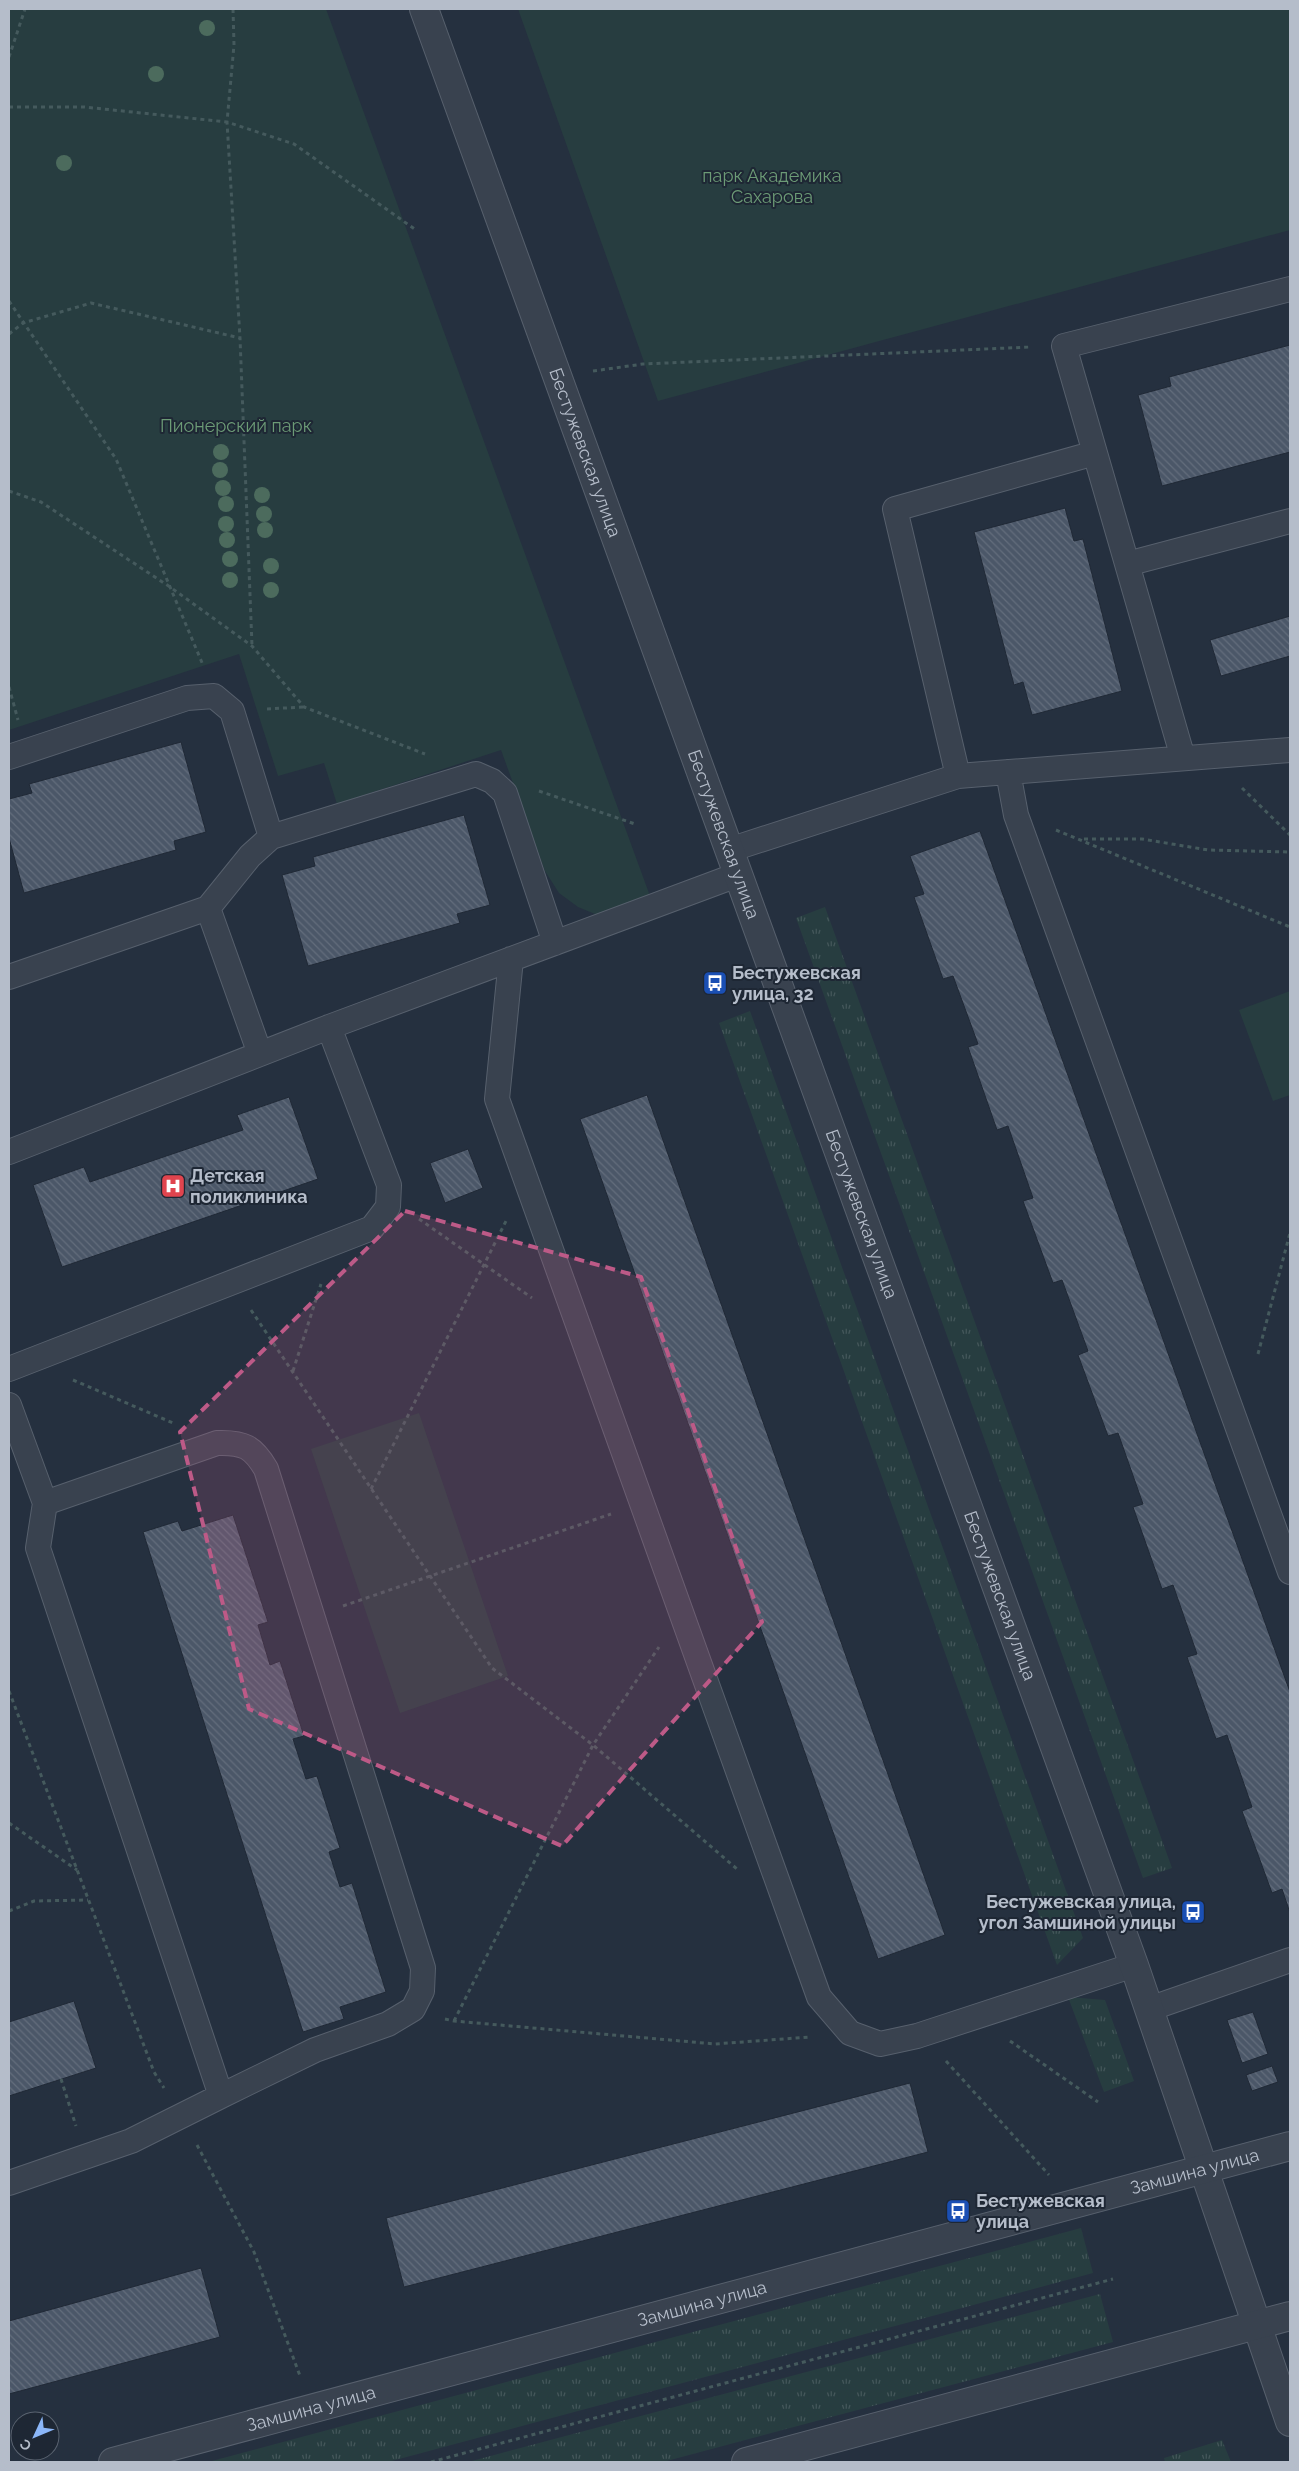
<svg xmlns="http://www.w3.org/2000/svg" width="1299" height="2471" font-family="Raleway,sans-serif">
	<defs>
		<pattern id="grass-tufts" width="24" height="20" patternUnits="userSpaceOnUse" patternTransform="scale(1.25)"><rect width="24" height="20" fill="#273d40"/><path d="M3 7l-1-3M5 7V3M7 7l1-3M15 17l-1-3M17 17v-4M19 17l1-3" fill="none" stroke="#44575a"/></pattern>
		<pattern id="building-back-hatch" width="6" height="6" patternUnits="userSpaceOnUse" patternTransform="scale(1.25)"><rect width="6" height="6" fill="#4b5768"/><path d="M-1 5l2 2M0 0l6 6M5-1l2 2" fill="none" stroke="#636d7c"/></pattern>
	</defs>
	<rect width="100%" height="100%" fill="#25303f"/>
	<path fill="url(#grass-tufts)" d="M 825,907 L 1172,1868 L 1143,1878 L 796,918 Z
		M 750,1011 L 1083,1938 L 1057,1965 L 719,1023 Z
		M 1068,1997 L 1105,2000 L 1134,2081 L 1104,2092 Z
		M 1081,2228 L 1093,2273 L 388,2462 L 208,2462 Z
		M 1100,2294 L 1113,2342 L 663,2462 L 468,2462 Z
		M 1222,2440 L 1231,2462 L 1165,2462 L 1164,2458 Z"/>
	<path fill="#273d40" d="M 9,9 L 326,9 L 650,896 L 600,916 L 578,907 L 559,893 L 545,871 L 501,750 L 337,804 L 324,763 L 278,776 L 239,654 L 9,730 Z
		M 518,9 L 1290,9 L 1290,230 L 658,401 Z
		M 1290,991 L 1290,1095 L 1273,1101 L 1239,1010 Z
		M 419,1413 L 508,1676 L 400,1713 L 311,1449 Z"/>
	<path fill="url(#building-back-hatch)" stroke="#202936" d="M 1290,345 L 1290,452 L 1162,486 L 1138,395 L 1171,386 L 1169,377 Z
		M 1065,508 L 1074,541 L 1083,539 L 1122,691 L 1032,715 L 1023,682 L 1014,685 L 974,532 Z
		M 1290,616 L 1290,656 L 1221,676 L 1210,640 Z
		M 181,742 L 206,832 L 174,841 L 176,850 L 24,893 L 9,838 L 9,799 L 32,793 L 29,784 Z
		M 464,815 L 490,905 L 457,914 L 460,923 L 308,966 L 282,875 L 315,866 L 313,857 Z
		M 980,831 L 1290,1692 L 1290,1913 L 1282,1889 L 1272,1893 L 1242,1811 L 1252,1807 L 1227,1735 L 1216,1739 L 1187,1657 L 1197,1654 L 1173,1585 L 1162,1589 L 1133,1507 L 1143,1504 L 1118,1433 L 1108,1436 L 1078,1355 L 1088,1351 L 1062,1280 L 1053,1283 L 1023,1201 L 1033,1198 L 1008,1126 L 997,1130 L 968,1047 L 978,1044 L 953,976 L 943,979 L 914,897 L 924,894 L 910,856 Z
		M 647,1095 L 945,1935 L 878,1959 L 580,1119 Z
		M 289,1097 L 318,1179 L 62,1267 L 33,1185 L 84,1167 L 90,1182 L 228,1135 L 243,1130 L 237,1115 Z
		M 468,1149 L 483,1188 L 445,1203 L 430,1163 Z
		M 233,1515 L 268,1622 L 258,1625 L 270,1665 L 280,1661 L 304,1736 L 293,1739 L 306,1779 L 317,1776 L 340,1848 L 329,1852 L 340,1887 L 352,1883 L 386,1992 L 340,2007 L 344,2019 L 303,2032 L 143,1532 L 178,1521 L 182,1531 Z
		M 74,2001 L 96,2068 L 9,2096 L 9,2022 Z
		M 1253,2012 L 1268,2054 L 1242,2063 L 1227,2020 Z
		M 1272,2066 L 1278,2082 L 1252,2091 L 1246,2075 Z
		M 910,2083 L 928,2152 L 404,2287 L 386,2218 Z
		M 201,2268 L 220,2337 L 9,2394 L 9,2321 Z"/>
	<g fill="none" stroke-linecap="round" stroke-linejoin="round">
		<defs>
			<path id="service" d="M 1290,289 L 1064,346 L 1095,453 L 895,509 L 958,776 L 1290,750
				M 1095,453 L 1183,758
				M 1127,564 L 1290,521
				M 9,757 L 187,698 L 214,696 L 232,711 L 271,837 L 476,774 L 492,781 L 505,793 L 555,943
				M 1008,772 L 1016,815 L 1290,1572
				M 729,850 L 958,776
				M 511,959 L 497,1099 L 819,1997 L 850,2033 L 880,2044 L 917,2036 L 1134,1965
				M 9,977 L 208,908
				M 260,1054 L 208,908 L 250,856 L 271,837
				M 9,1152 L 329,1027 L 737,875
				M 9,1369 L 372,1228 L 388,1207 L 389,1185 L 329,1027
				M 9,1405 L 45,1503 L 38,1548 L 221,2096 L 315,2050 L 388,2024 L 413,2009 L 422,1991 L 423,1968 L 266,1469 C 253,1447 244,1442 217,1443 L 45,1503
				M 1149,2009 L 1290,1960
				M 9,2183 L 131,2141 L 221,2096"/>
			<g id="tertiary">
				<path id="s1" d="M 424,9 L 1134,1965 L 1290,2422"/>
				<path id="s2" d="M 113,2462 L 1290,2146"/>
				<path d="M 746,2462 L 1290,2316"/>
			</g>
		</defs>
		<use href="#service" stroke="#57606d" stroke-width="26"/>
		<use href="#tertiary" stroke="#57606d" stroke-width="30"/>
		<path stroke="#455a5d" stroke-width="3" stroke-dasharray="4 4" stroke-linecap="butt" d="M 233,9 L 234,45 L 227,122 L 240,338 L 252,646
			M 9,57 L 25,9
			M 9,107 L 84,107 L 227,122 L 294,144 L 416,230
			M 9,301 L 116,459 L 203,665
			M 9,334 L 23,323 L 91,303 L 240,338
			M 593,371 L 643,364 L 1031,347
			M 9,491 L 41,502 L 170,587 L 252,646 L 304,707 L 425,754
			M 9,687 L 18,720
			M 267,709 L 303,707
			M 1242,788 L 1290,835
			M 539,791 L 635,824
			M 1056,830 L 1290,927
			M 1084,839 L 1142,839 L 1208,850 L 1290,852
			M 419,1219 L 532,1298
			M 251,1310 L 492,1668 L 593,1745 L 737,1869
			M 1258,1354 L 1290,1233
			M 293,1371 L 321,1284
			M 73,1380 L 173,1423
			M 371,1489 L 506,1221
			M 343,1606 L 611,1514
			M 9,1691 L 154,2072 L 164,2088
			M 9,1823 L 77,1870
			M 9,1911 L 34,1901 L 88,1900
			M 445,2019 L 454,2021 L 715,2044 L 810,2037
			M 454,2021 L 593,1745 L 659,1647
			M 1010,2041 L 1098,2102
			M 946,2061 L 1049,2175
			M 61,2079 L 76,2126
			M 197,2145 L 254,2252 L 300,2376
			M 431,2462 L 1113,2279"/>
		<use href="#service" stroke="#39424f" stroke-width="24"/>
		<use href="#tertiary" stroke="#39424f" stroke-width="28"/>
	</g>
	<g fill="#4c6b5d">
		<circle cx="207" cy="28" r="8"/>
		<circle cx="156" cy="74" r="8"/>
		<circle cx="64" cy="163" r="8"/>
		<circle cx="221" cy="452" r="8"/>
		<circle cx="220" cy="470" r="8"/>
		<circle cx="223" cy="488" r="8"/>
		<circle cx="262" cy="495" r="8"/>
		<circle cx="226" cy="504" r="8"/>
		<circle cx="264" cy="514" r="8"/>
		<circle cx="226" cy="524" r="8"/>
		<circle cx="265" cy="530" r="8"/>
		<circle cx="227" cy="540" r="8"/>
		<circle cx="230" cy="559" r="8"/>
		<circle cx="271" cy="566" r="8"/>
		<circle cx="230" cy="580" r="8"/>
		<circle cx="271" cy="590" r="8"/>
	</g>
	<path fill="#bd5a87" fill-opacity="0.2" stroke="#bd5a87" stroke-width="4" stroke-dasharray="10 6" stroke-linejoin="round" d="M 405,1211 L 641,1277 L 762,1622 L 562,1846 L 249,1709 L 180,1432 Z"/>
	<defs>
		<symbol id="bus-square" viewBox="-11 -11 22 22"><rect x="-9" y="-9" width="18" height="18" rx="4" fill="#1a4fb4" stroke="#1e2734"/><path d="M-5-6H5V4H4V6H2V4H-2V6H-4V4H-5ZM-3.5-4V0h7V-4ZM-3.5 1.2v1.5H-2V1.2ZM2 1.2v1.5H3.5V1.2Z" fill="#fff"/></symbol>
		<symbol id="hospital-square" viewBox="-11 -11 22 22"><rect x="-9" y="-9" width="18" height="18" rx="4" fill="#e0444e" stroke="#1e2734"/><path d="M-5-5h3v3.5h4V-5h3V5h-3V1.5h-4V5h-3Z" fill="#fff"/></symbol>
	</defs>
	<g fill-rule="evenodd">
		<use href="#bus-square" x="701" y="969" width="28" height="28"/>
		<use href="#hospital-square" x="159" y="1172" width="28" height="28"/>
		<use href="#bus-square" x="1179" y="1898" width="28" height="28"/>
		<use href="#bus-square" x="944" y="2197" width="28" height="28"/>
	</g>
	<g text-anchor="middle" stroke-width="4" stroke-linejoin="round" paint-order="stroke">
		<g font-size="18" fill="#6c9b76" stroke="#1e2734">
			<text x="772" y="182">парк Академика<tspan x="772" dy="21">Сахарова</tspan></text>
			<text x="236" y="432">Пионерский парк</text>
		</g>
		<g font-size="18" fill="#b5bdca" stroke="#1e2734">
			<text dy="6" stroke="none"><textPath href="#s1" startOffset="472">Бестужевская улица</textPath></text>
			<text dy="6" stroke="none"><textPath href="#s1" startOffset="878">Бестужевская улица</textPath></text>
			<text dy="6" stroke="none"><textPath href="#s1" startOffset="1282">Бестужевская улица</textPath></text>
			<text dy="6" stroke="none"><textPath href="#s1" startOffset="1688">Бестужевская улица</textPath></text>
			<text dy="6" stroke="none"><textPath href="#s2" startOffset="1120">Замшина улица</textPath></text>
			<text dy="6" stroke="none"><textPath href="#s2" startOffset="610">Замшина улица</textPath></text>
			<text dy="6" stroke="none"><textPath href="#s2" startOffset="205">Замшина улица</textPath></text>
		</g>
		<g font-size="18" font-weight="bold" fill="#b5bdca" stroke="#1e2734" text-anchor="start">
			<text x="732" y="979">Бестужевская<tspan x="732" dy="21">улица, 32</tspan></text>
			<text x="190" y="1182">Детская<tspan x="190" dy="21">поликлиника</tspan></text>
			<text x="1176" y="1908" text-anchor="end">Бестужевская улица,<tspan x="1176" dy="21">угол Замшиной улицы</tspan></text>
			<text x="976" y="2207">Бестужевская<tspan x="976" dy="21">улица</tspan></text>
		</g>
	</g>
	<rect width="1299" height="2471" fill="none" stroke="#b5bdca" stroke-width="20"/>
	<g transform="translate(35 2436) rotate(226)"><circle r="24" fill="#1e2734" stroke="#5a6370"/>
	<path d="M0-4L9 19L0 12L-9 19Z" fill="#8bb6f8"/>
	<text y="-8" font-size="14" font-weight="bold" text-anchor="middle" fill="#b5bdca">С</text>
	</g>
</svg>
